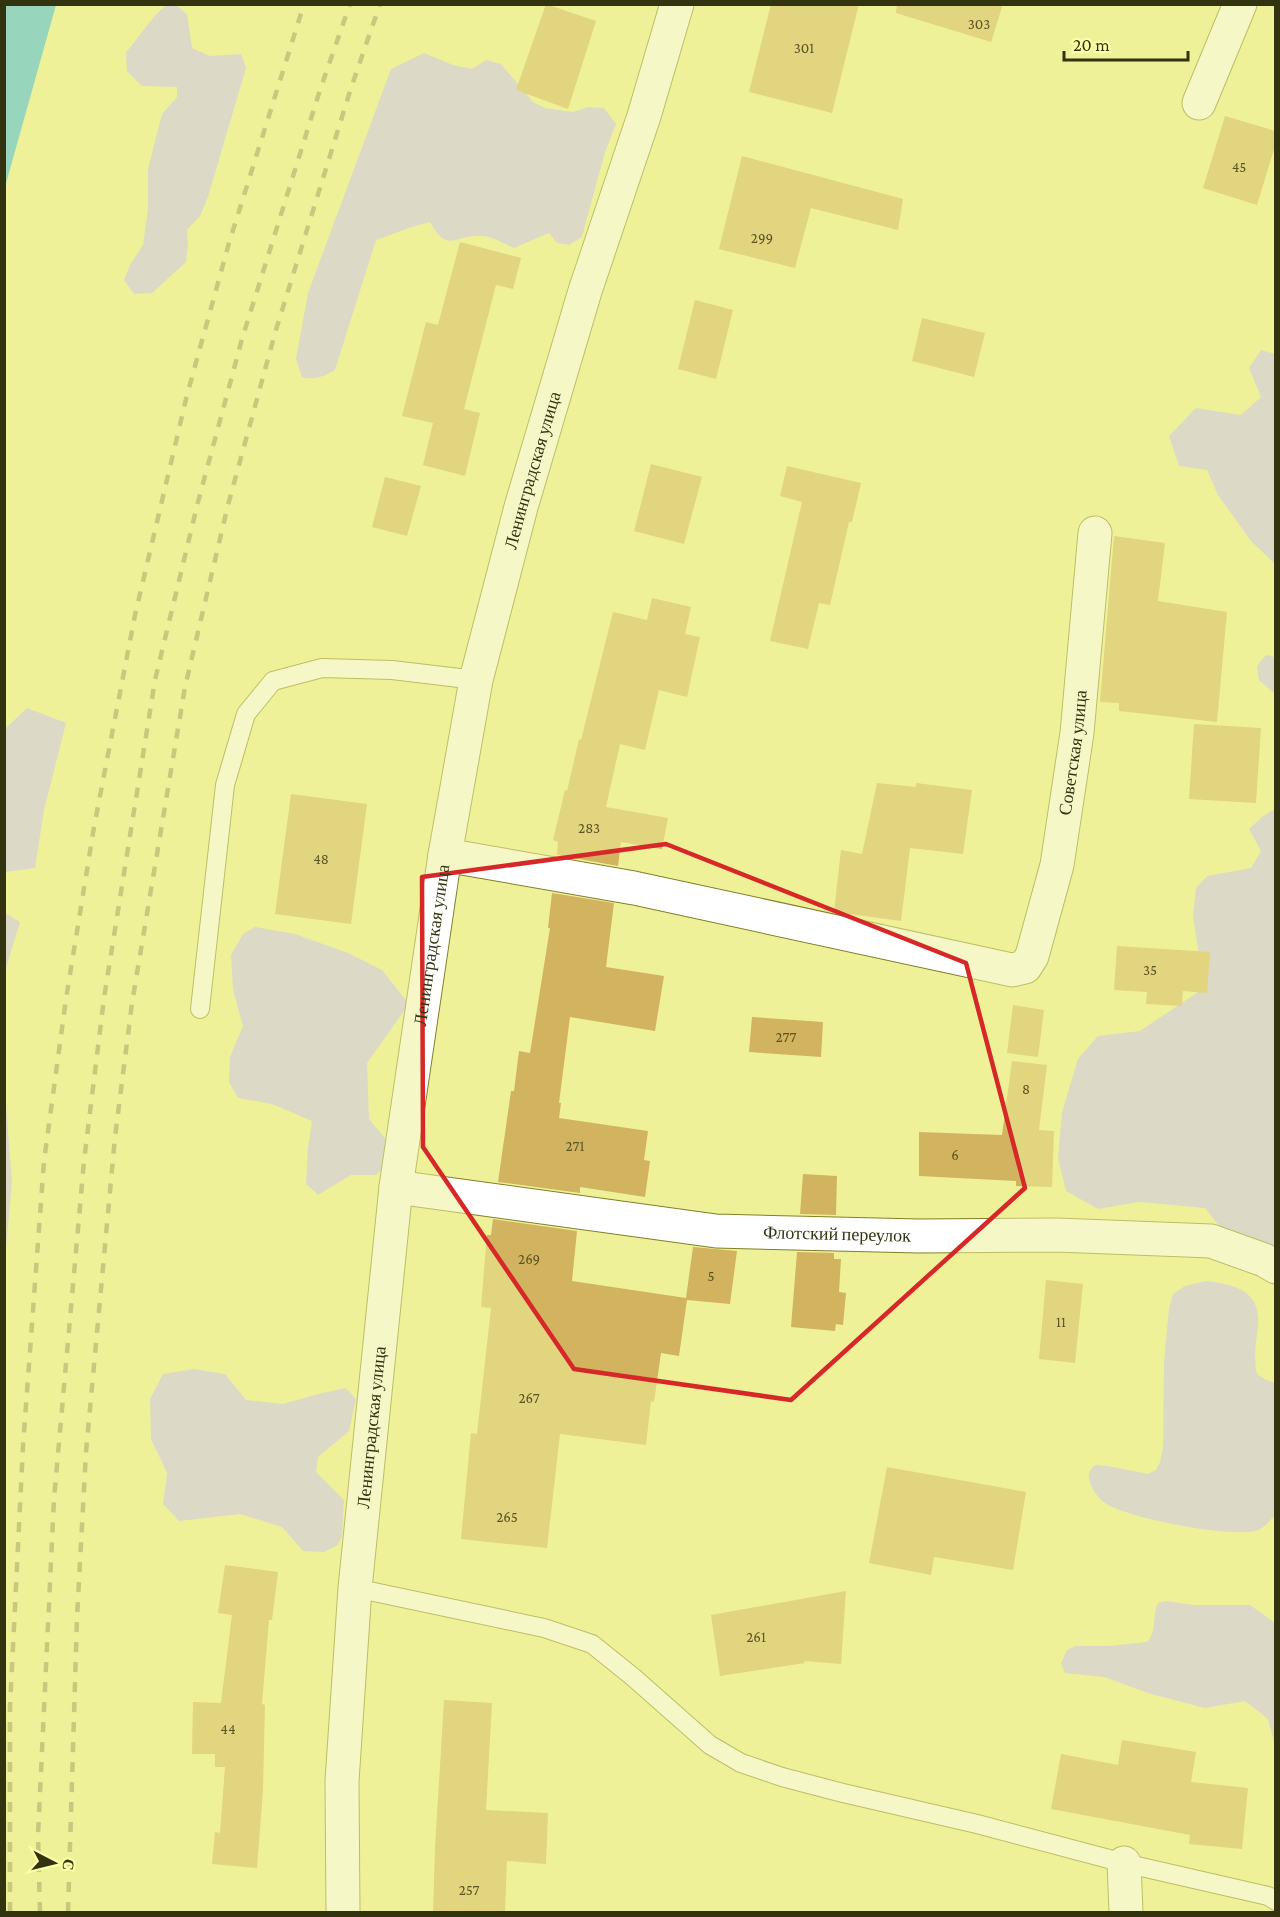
<svg xmlns="http://www.w3.org/2000/svg" width="1280" height="1917" font-family="'Crimson Pro',serif">
	<rect width="100%" height="100%" fill="#eff199"/>
	<path fill="#c5befc" d="M 168,4 L 176,5 L 187,14 L 192,48 L 210,56 L 241,54 L 246,68 L 208,197 L 200,216 L 187,230 L 188,244 L 186,262 L 152,293 L 134,294 L 124,280 L 130,265 L 143,245 L 148,209 L 148,169 L 162,114 L 177,97 L 177,87 L 142,86 L 127,71 L 126,52 C 141,36 150,17 168,4 Z
		M 424,53 L 453,65 L 472,69 L 486,60 L 501,64 L 533,102 L 545,108 L 573,112 L 588,107 L 604,108 L 616,124 L 605,152 L 582,237 L 569,245 L 557,243 L 549,233 L 514,248 C 504,244 492,236 482,236 C 455,234 448,255 430,222 C 411,226 394,234 376,240 L 335,370 C 324,376 314,381 302,377 L 296,359 L 308,293 L 391,69 Z
		M 1261,350 L 1275,354 L 1275,564 L 1251,541 L 1218,495 L 1207,470 L 1179,466 L 1169,436 L 1196,408 L 1241,415 L 1261,397 L 1249,368 Z
		M 1266,655 L 1275,657 L 1275,694 L 1259,680 L 1257,666 Z
		M 27,708 L 66,723 L 44,810 L 35,868 L 5,872 L 5,729 Z
		M 1275,809 L 1275,1251 L 1233,1244 L 1205,1208 L 1139,1202 L 1098,1209 L 1066,1191 L 1058,1158 L 1062,1112 L 1078,1059 L 1098,1036 L 1140,1031 L 1204,988 L 1193,916 L 1196,888 L 1207,876 L 1251,868 L 1261,851 L 1249,829 L 1263,816 Z
		M 5,913 L 20,922 L 5,971 Z
		M 255,927 L 295,934 L 348,953 L 382,970 L 409,1004 L 367,1063 L 369,1119 L 390,1144 L 383,1168 L 376,1175 L 351,1175 L 318,1195 L 306,1184 L 308,1148 L 312,1121 L 272,1104 L 238,1098 L 229,1082 L 230,1057 L 243,1026 L 233,990 L 231,955 L 243,934 Z
		M 4,1080 L 12,1182 L 5,1259 L 4,1259 Z
		M 1206,1281 C 1233,1284 1261,1290 1258,1325 C 1257,1336 1255,1346 1255,1357 C 1256,1361 1255,1368 1256,1371 C 1259,1379 1269,1380 1275,1383 L 1275,1515 C 1271,1519 1264,1528 1258,1530 C 1234,1539 1126,1518 1105,1503 C 1099,1499 1093,1491 1091,1485 C 1087,1476 1088,1471 1095,1465 L 1108,1466 L 1148,1474 L 1156,1470 L 1160,1462 L 1163,1448 L 1164,1362 L 1169,1309 L 1173,1294 L 1185,1286 Z
		M 194,1369 L 225,1374 L 246,1400 L 283,1404 L 318,1394 L 346,1388 L 356,1399 L 349,1431 L 318,1457 L 316,1472 L 344,1500 L 342,1536 L 338,1545 L 324,1552 L 303,1551 L 282,1527 L 240,1514 L 179,1521 L 163,1504 L 167,1473 L 151,1439 L 150,1399 L 163,1374 Z
		M 1166,1601 L 1193,1605 L 1250,1605 L 1275,1623 L 1275,1746 L 1268,1719 L 1245,1701 L 1205,1708 L 1151,1694 L 1104,1677 L 1065,1673 L 1061,1663 L 1067,1650 L 1075,1646 L 1108,1646 L 1147,1642 C 1157,1633 1152,1615 1158,1603 Z"/>
	<path fill="#2db4e7" d="M 5,4 L 56,5 L 5,187 L 4,5 Z"/>
	<path fill="#d2b35f" d="M 546,4 L 596,21 L 568,109 L 516,90 Z
		M 771,4 L 859,4 L 832,113 L 749,92 Z
		M 897,4 L 1003,4 L 991,42 L 896,13 Z
		M 1225,116 L 1275,131 L 1275,146 L 1257,205 L 1203,188 Z
		M 742,156 L 903,199 L 898,230 L 811,208 L 795,268 L 719,249 Z
		M 460,242 L 521,258 L 513,289 L 496,285 L 464,409 L 480,413 L 465,476 L 423,465 L 433,423 L 402,416 L 426,322 L 438,325 Z
		M 695,300 L 733,310 L 716,379 L 678,369 Z
		M 922,318 L 985,333 L 974,377 L 912,361 Z
		M 651,464 L 702,477 L 684,544 L 634,531 Z
		M 787,466 L 861,483 L 852,522 L 849,522 L 830,605 L 819,603 L 808,649 L 770,641 L 802,502 L 780,496 Z
		M 385,477 L 421,486 L 407,536 L 372,527 Z
		M 1114,536 L 1165,543 L 1158,601 L 1227,612 L 1217,722 L 1119,711 L 1119,703 L 1100,702 Z
		M 652,598 L 691,607 L 685,634 L 700,637 L 687,697 L 659,690 L 645,750 L 620,744 L 606,807 L 668,818 L 662,849 L 621,842 L 618,866 L 557,855 L 558,842 L 553,840 L 565,790 L 567,791 L 579,739 L 581,740 L 613,612 L 647,620 Z
		M 1194,724 L 1261,728 L 1256,803 L 1189,799 Z
		M 877,783 L 916,787 L 916,783 L 972,790 L 963,854 L 910,848 L 901,921 L 834,912 L 841,850 L 862,854 Z
		M 291,794 L 367,804 L 351,924 L 275,914 Z
		M 552,893 L 614,903 L 606,967 L 664,976 L 655,1031 L 570,1017 L 559,1103 L 561,1103 L 559,1118 L 648,1131 L 644,1160 L 650,1161 L 645,1197 L 580,1187 L 580,1193 L 498,1182 L 511,1091 L 514,1091 L 519,1051 L 530,1053 L 550,928 L 548,928 Z
		M 1117,946 L 1210,952 L 1207,993 L 1183,991 L 1182,1006 L 1146,1004 L 1147,992 L 1114,990 Z
		M 1013,1005 L 1044,1010 L 1038,1057 L 1007,1053 Z
		M 752,1017 L 823,1022 L 821,1057 L 749,1052 Z
		M 1012,1061 L 1047,1065 L 1039,1130 L 1054,1131 L 1052,1187 L 1016,1186 L 1016,1181 L 919,1176 L 919,1132 L 1002,1135 Z
		M 803,1174 L 837,1176 L 836,1215 L 800,1214 Z
		M 493,1219 L 577,1231 L 572,1281 L 686,1298 L 693,1247 L 737,1251 L 730,1304 L 687,1300 L 679,1356 L 661,1353 L 654,1402 L 651,1401 L 646,1445 L 560,1434 L 547,1548 L 461,1539 L 471,1433 L 477,1434 L 491,1308 L 481,1307 L 487,1235 L 491,1235 Z
		M 797,1252 L 834,1253 L 834,1259 L 841,1259 L 839,1292 L 846,1293 L 843,1325 L 836,1324 L 835,1331 L 791,1327 Z
		M 1046,1280 L 1083,1284 L 1075,1363 L 1039,1359 Z
		M 887,1467 L 1026,1492 L 1013,1570 L 934,1557 L 931,1575 L 869,1563 Z
		M 225,1565 L 278,1572 L 272,1620 L 269,1620 L 262,1704 L 265,1705 L 263,1790 L 257,1868 L 212,1864 L 215,1832 L 220,1833 L 225,1767 L 215,1767 L 215,1754 L 192,1754 L 193,1702 L 221,1703 L 232,1615 L 218,1613 Z
		M 846,1591 L 841,1664 L 804,1661 L 805,1663 L 720,1676 L 711,1615 Z
		M 444,1700 L 492,1703 L 486,1810 L 548,1813 L 546,1864 L 507,1861 L 505,1912 L 433,1912 L 435,1848 Z
		M 1122,1740 L 1196,1752 L 1191,1782 L 1248,1788 L 1242,1849 L 1189,1844 L 1190,1835 L 1051,1809 L 1061,1754 L 1118,1765 Z"/>
	<g fill="none" stroke-linecap="round" stroke-linejoin="round">
		<defs>
			<path id="lane" d="M 200,1009 L 225,785 L 246,714 L 273,681 L 322,668 L 392,670 L 476,680
				M 355,1588 L 544,1628 L 592,1644 L 633,1677 L 710,1745 L 741,1763 L 782,1777 L 843,1793 L 977,1824 L 1124,1863 L 1268,1896 L 1276,1901"/>
			<g id="street">
				<path d="M 1199,103 L 1240,4"/>
				<path id="s1" d="M 445,855 L 634,888 L 1012,970 L 1025,967 L 1032,956 L 1057,865 L 1077,733 L 1095,533"/>
				<path id="s2" d="M 396,1187 L 716,1231 L 919,1236 L 1057,1235 L 1211,1241 L 1264,1260 L 1276,1267"/>
				<path d="M 1124,1863 L 1126,1912"/>
			</g>
			<g id="secondary">
				<path id="s3" d="M 343,1912 L 342,1781 L 355,1588 L 396,1187 L 445,855 L 476,680 L 521,507 L 585,291 L 644,116 L 677,4"/>
			</g>
		</defs>
		<use href="#lane" stroke="#808027" stroke-width="20"/>
		<use href="#street" stroke="#808027" stroke-width="35"/>
		<use href="#secondary" stroke="#808027" stroke-width="35"/>
		<use href="#lane" stroke="#fff" stroke-width="18"/>
		<use href="#street" stroke="#fff" stroke-width="33"/>
		<use href="#secondary" stroke="#fff" stroke-width="33"/>
		<path stroke="#989959" stroke-width="4.5" stroke-dasharray="10 10" stroke-linecap="butt" d="M 10,1912 L 10,1707 L 23,1446 L 44,1161 L 66,999 L 94,827 L 135,615 L 187,395 L 229,243 L 304,4
			M 40,1912 L 38,1835 L 54,1499 L 84,1161 L 104,998 L 155,680 L 198,502 L 242,339 L 320,90 L 350,4
			M 68,1912 L 77,1618 L 86,1452 L 115,1137 L 132,1003 L 159,842 L 185,687 L 228,505 L 275,333 L 351,88 L 380,4"/>
	</g>
	<path d="M0 0H1280V1917H0ZM 666,844 L 966,963 L 1025,1188 L 791,1400 L 574,1369 L 423,1147 L 422,877 Z" fill="#eff199" fill-opacity=".55" fill-rule="evenodd"/>
	<path fill="none" stroke="#d62828" stroke-width="4.5" stroke-linejoin="round" d="M 666,844 L 966,963 L 1025,1188 L 791,1400 L 574,1369 L 423,1147 L 422,877 Z"/>
	<g text-anchor="middle" stroke-width="6" stroke-linejoin="round" paint-order="stroke">
		<g font-size="15" fill="#5b5423">
			<text x="979" y="29">303</text>
			<text x="804" y="53">301</text>
			<text x="1239" y="172">45</text>
			<text x="762" y="243">299</text>
			<text x="589" y="833">283</text>
			<text x="321" y="864">48</text>
			<text x="1150" y="975">35</text>
			<text x="786" y="1042">277</text>
			<text x="1026" y="1094">8</text>
			<text x="575" y="1151">271</text>
			<text x="955" y="1160">6</text>
			<text x="529" y="1264">269</text>
			<text x="711" y="1281">5</text>
			<text x="1061" y="1327">11</text>
			<text x="529" y="1403">267</text>
			<text x="507" y="1522">265</text>
			<text x="756" y="1642">261</text>
			<text x="228" y="1734">44</text>
			<text x="469" y="1895">257</text>
		</g>
		<g font-size="18" fill="#33340f" stroke="#fcffa6">
			<text dy="6" stroke="none"><textPath href="#s3" startOffset="1458">Ленинградская улица</textPath></text>
			<text dy="6" stroke="none"><textPath href="#s1" startOffset="813">Советская улица</textPath></text>
			<text dy="6" stroke="none"><textPath href="#s3" startOffset="972">Ленинградская улица</textPath></text>
			<text dy="6" stroke="none"><textPath href="#s2" startOffset="444">Флотский переулок</textPath></text>
			<text dy="6" stroke="none"><textPath href="#s3" startOffset="486">Ленинградская улица</textPath></text>
		</g>
	</g>
	<rect width="1280" height="1917" fill="none" stroke="#33340f" stroke-width="12"/>
	<g transform="translate(54 1863) rotate(97)" stroke="#fcffa6" stroke-width="4.5" paint-order="stroke">
	<path d="M0-4.5L10 22L0 15L-10 22Z" fill="#33340f"/>
	<text y="-9" font-size="16" font-weight="bold" text-anchor="middle" fill="#33340f">С</text>
	</g>
	<path d="M1064 51v9h124v-9" fill="none" stroke="#33340f" stroke-width="3"/>
	<text x="1073" y="51" font-size="18" fill="#33340f" stroke="#fcffa6" stroke-width="4.5" paint-order="stroke">20 m</text>
</svg>
